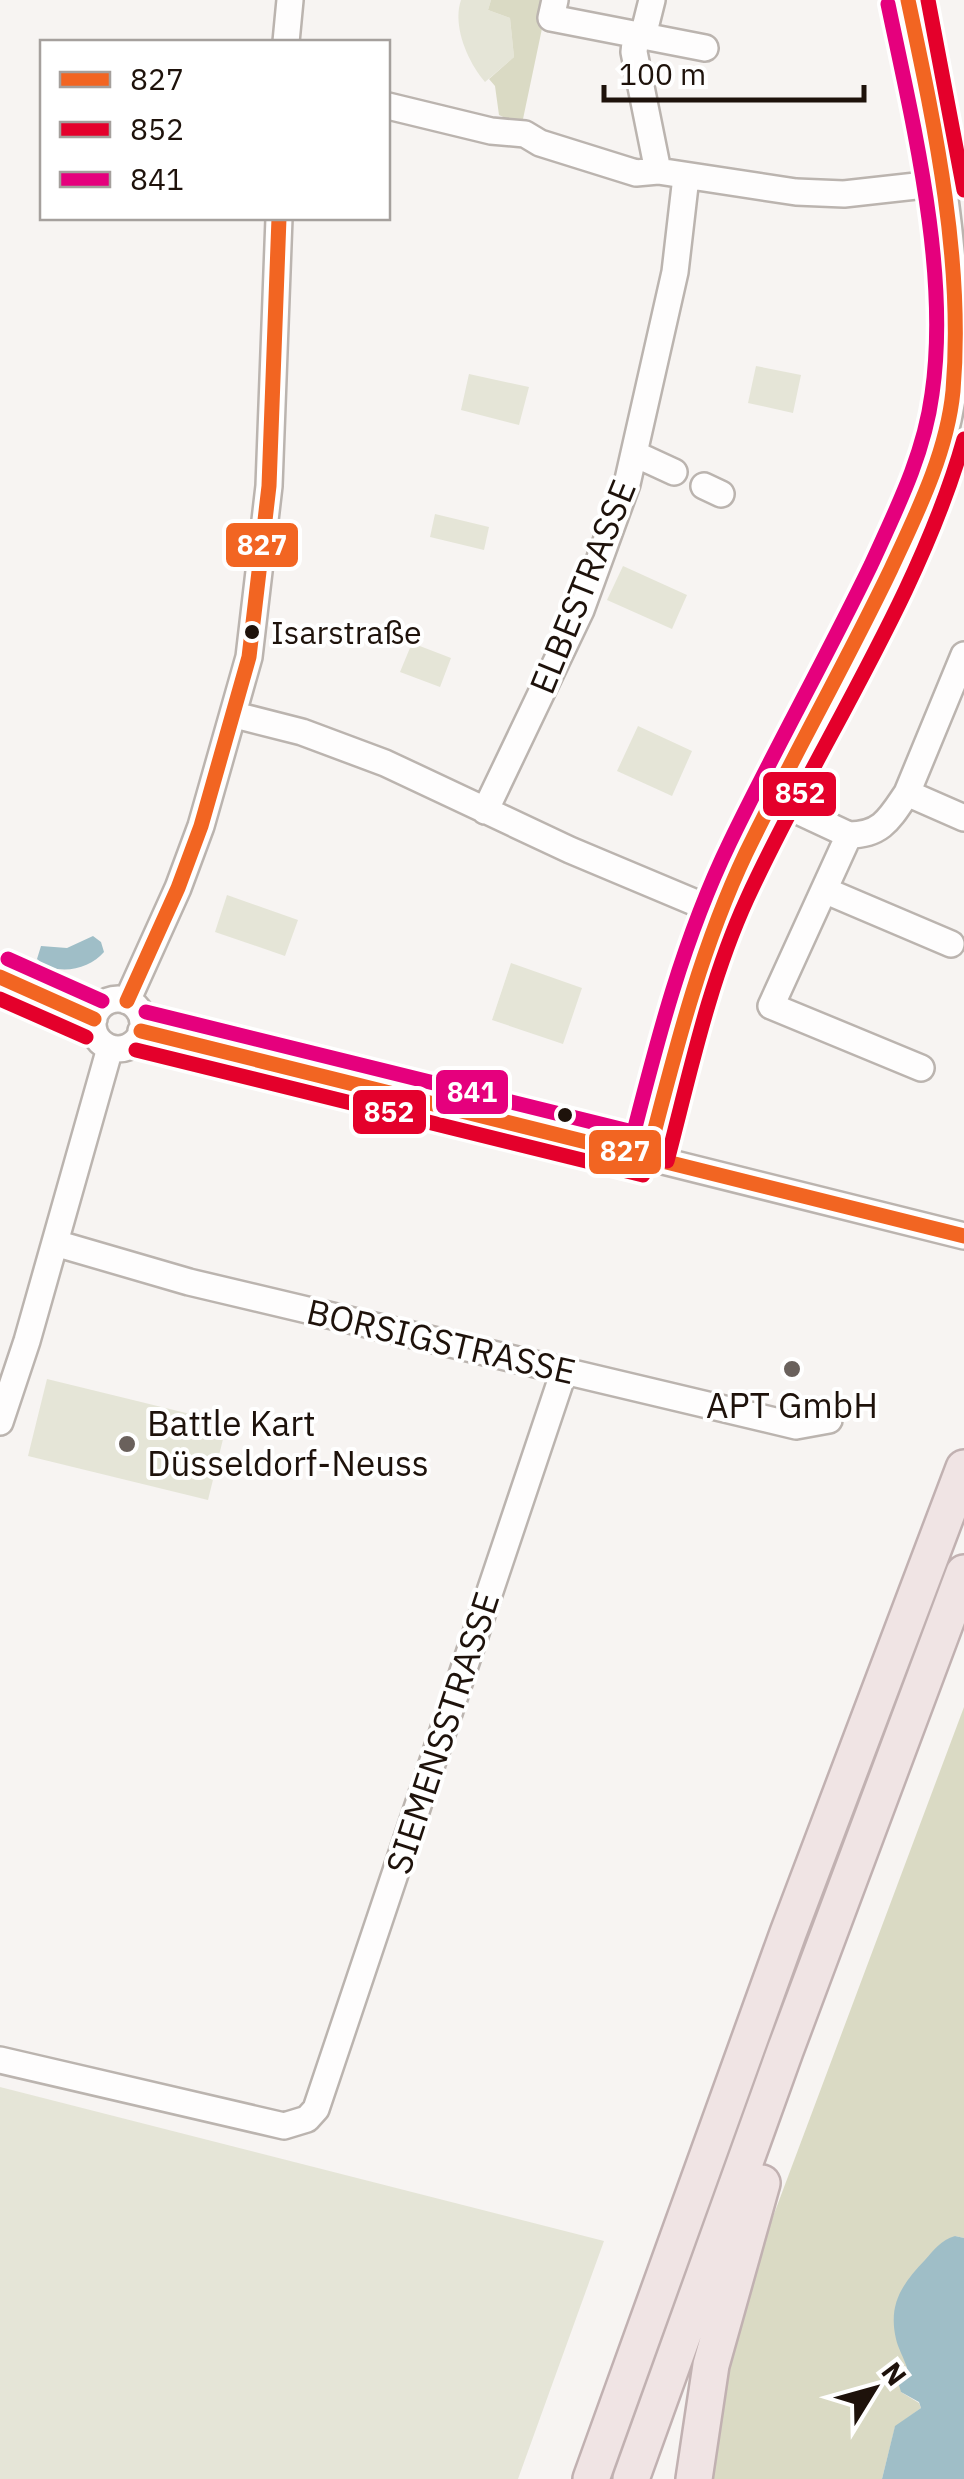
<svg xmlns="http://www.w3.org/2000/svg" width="964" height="2479" font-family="'IBM Plex Sans',sans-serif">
	<rect width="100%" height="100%" fill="#f7f4f2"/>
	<path fill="#e5e5d7" d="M 461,0 L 491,0 L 488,10 L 510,18 L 514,57 L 485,82 C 468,62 452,26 461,0 Z
		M 756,366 L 801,375 L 793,413 L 748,403 Z
		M 469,374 L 529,387 L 519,425 L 461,410 Z
		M 435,514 L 489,527 L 484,550 L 430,537 Z
		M 623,566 L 687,595 L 672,629 L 607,600 Z
		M 412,643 L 451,658 L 440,687 L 400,672 Z
		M 638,726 L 692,751 L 672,796 L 617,771 Z
		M 227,895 L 298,920 L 285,956 L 215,932 Z
		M 511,963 L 582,988 L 563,1044 L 492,1020 Z
		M 47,1379 L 227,1423 L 208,1500 L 28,1456 Z
		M 0,2087 L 604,2241 L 518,2479 L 0,2479 Z"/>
	<path fill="#dadac4" d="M 491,0 L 548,0 L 523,119 L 514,122 L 499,115 L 495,86 L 489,79 L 514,57 L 510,18 L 488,10 Z
		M 964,1707 L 964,2238 L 955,2236 L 903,2352 L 907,2368 L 901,2392 L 919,2403 L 921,2408 L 895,2427 L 882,2479 L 709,2479 L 726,2368 L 747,2286 Z"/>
	<path fill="#9fbec7" d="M 93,936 L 101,942 L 104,952 C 89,970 55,977 37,959 L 41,946 L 67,948 Z
		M 955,2236 L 964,2238 L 964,2479 L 882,2479 L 895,2426 L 921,2408 L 919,2402 L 901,2392 L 898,2382 L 907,2368 C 904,2358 898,2348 896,2339 C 888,2304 902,2284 925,2260 C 934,2250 941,2240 955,2236 Z"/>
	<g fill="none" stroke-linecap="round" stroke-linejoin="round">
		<defs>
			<path id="minor" d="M 555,0 L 551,18 L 705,48
				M 636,34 L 634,52 L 658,171
				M 643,36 L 652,0
				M 286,42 L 290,0
				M 388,106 L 491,131 L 525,134 L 540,143 L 636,173 L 658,171 L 796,192 L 844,194 L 943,183
				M 635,454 L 674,472
				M 704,486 L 721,494
				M 235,715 L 302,732 L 385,763 L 570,850 L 720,913
				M 907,793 L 964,655
				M 774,800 L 849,835 L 771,1006 L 921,1068
				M 485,811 L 581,610 L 627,484 L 675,272 L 686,177
				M 849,835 C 882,835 890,818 907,793 L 964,818
				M 824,890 L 951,944
				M 0,977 L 94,1019
				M93 1024a25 25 0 1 1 50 0a25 25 0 1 1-50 0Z
				M 127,1001 L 178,888 L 201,826 L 249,657 L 269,486 L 279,218
				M 141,1031 L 964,1236
				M 648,1156 C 671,1068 690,978 727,895 C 778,782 842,675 894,562 C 919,509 946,450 953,391 C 964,265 934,123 908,0
				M 55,1243 L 189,1282 L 796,1426 L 829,1420
				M 0,1422 L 27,1341 L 110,1048
				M 0,2060 L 284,2126 L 307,2119 L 316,2109 L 564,1371"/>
			<path id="highway" d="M 591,2479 L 788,1933 L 964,1468
				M 631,2479 L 785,2051 L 964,1573
				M 694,2479 L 711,2365 L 762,2183"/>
		</defs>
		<use href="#minor" stroke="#bbb4af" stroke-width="30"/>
		<use href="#highway" stroke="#c1b1b1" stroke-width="40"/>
		<use href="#minor" stroke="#fefdfd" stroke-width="25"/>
		<use href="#highway" stroke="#f0e4e4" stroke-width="35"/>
		<defs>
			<path id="bus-1" d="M 0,977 L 94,1019
				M 127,1001 L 178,888 L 201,826 L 249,657 L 269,486 L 279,218
				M 141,1031 L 964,1236
				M 648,1156 C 675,1052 700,950 746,853 C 792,758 845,665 891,569 C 917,513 947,453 953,391 C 964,261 935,127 908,0"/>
			<path id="bus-2" d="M 928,0 L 964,190
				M 0,999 L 86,1037
				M 136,1050 L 643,1175
				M 667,1161 C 690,1073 709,982 747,899 C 816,748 919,598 964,439"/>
			<path id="bus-3" d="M 8,959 L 102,1001
				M 146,1012 L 653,1137
				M 629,1151 C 656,1045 682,941 730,842 C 775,749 826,658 871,565 C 896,510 924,455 932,394 C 950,273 913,124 888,4"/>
		</defs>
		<use href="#bus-1" stroke="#fff" stroke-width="22"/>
		<use href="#bus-2" stroke="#fff" stroke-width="22"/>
		<use href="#bus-3" stroke="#fff" stroke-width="22"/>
		<use href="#bus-1" stroke="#f26522" stroke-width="15"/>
		<use href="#bus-2" stroke="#e4002b" stroke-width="15"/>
		<use href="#bus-3" stroke="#e5007d" stroke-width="15"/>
	</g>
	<g fill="#1e120b" stroke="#fff" stroke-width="4">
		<circle cx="252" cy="632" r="9"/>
		<circle cx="565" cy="1115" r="9"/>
	</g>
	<g fill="#6a615c" stroke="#fff" stroke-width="4">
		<circle cx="792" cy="1369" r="10"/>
		<circle cx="127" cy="1444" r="10"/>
	</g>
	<g text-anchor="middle" stroke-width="8" stroke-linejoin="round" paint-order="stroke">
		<g font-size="32" fill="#1e120b" stroke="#fff" text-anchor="start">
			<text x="271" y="644">Isarstraße</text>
		</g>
		<g font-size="35" fill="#1e120b" stroke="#fff">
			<text transform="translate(583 587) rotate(-68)" y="12">ELBESTRASSE</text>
			<text transform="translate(441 1342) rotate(13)" y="12">BORSIGSTRASSE</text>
			<text transform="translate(443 1733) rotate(-72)" y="12">SIEMENSSTRASSE</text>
		</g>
		<g font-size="35" fill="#1e120b" stroke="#fff">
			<text x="792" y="1418">APT GmbH</text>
			<text x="147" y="1436" text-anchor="start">Battle Kart<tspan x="147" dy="40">Düsseldorf-Neuss</tspan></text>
		</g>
	</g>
	<g stroke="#fff" stroke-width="4">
		<rect x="224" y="521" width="76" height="48" rx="10" fill="#f26522"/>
		<rect x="761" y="770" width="77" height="48" rx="10" fill="#e4002b"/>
		<rect x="434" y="1068" width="76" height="48" rx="10" fill="#e5007d"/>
		<rect x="351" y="1088" width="77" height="48" rx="10" fill="#e4002b"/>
		<rect x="587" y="1128" width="76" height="48" rx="10" fill="#f26522"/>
	</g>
	<g font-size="28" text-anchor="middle" font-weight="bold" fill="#fff">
		<text x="262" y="555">827</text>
		<text x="800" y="803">852</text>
		<text x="472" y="1102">841</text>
		<text x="389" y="1122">852</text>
		<text x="625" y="1161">827</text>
	</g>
	<rect x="40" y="40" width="350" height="180" fill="#ffffff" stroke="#a5a09d" stroke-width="2.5"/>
	<rect x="60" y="72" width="50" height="15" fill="#f26522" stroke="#a5a09d" stroke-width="2.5"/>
	<text x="130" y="90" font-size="30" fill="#1e120b">827</text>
	<rect x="60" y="122" width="50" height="15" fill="#e4002b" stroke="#a5a09d" stroke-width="2.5"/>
	<text x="130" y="140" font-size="30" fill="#1e120b">852</text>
	<rect x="60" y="172" width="50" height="15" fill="#e5007d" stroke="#a5a09d" stroke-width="2.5"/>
	<text x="130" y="190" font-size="30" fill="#1e120b">841</text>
	<g transform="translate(874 2389) rotate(53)" stroke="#ffffff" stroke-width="8" paint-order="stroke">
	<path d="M0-8L18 38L0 25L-18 38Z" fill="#1e120b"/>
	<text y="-15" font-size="28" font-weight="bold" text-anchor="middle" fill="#1e120b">N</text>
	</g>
	<path d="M604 85v15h260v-15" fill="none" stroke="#1e120b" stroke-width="5"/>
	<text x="619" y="85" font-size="30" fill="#1e120b" stroke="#ffffff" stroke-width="8" paint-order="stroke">100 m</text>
</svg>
